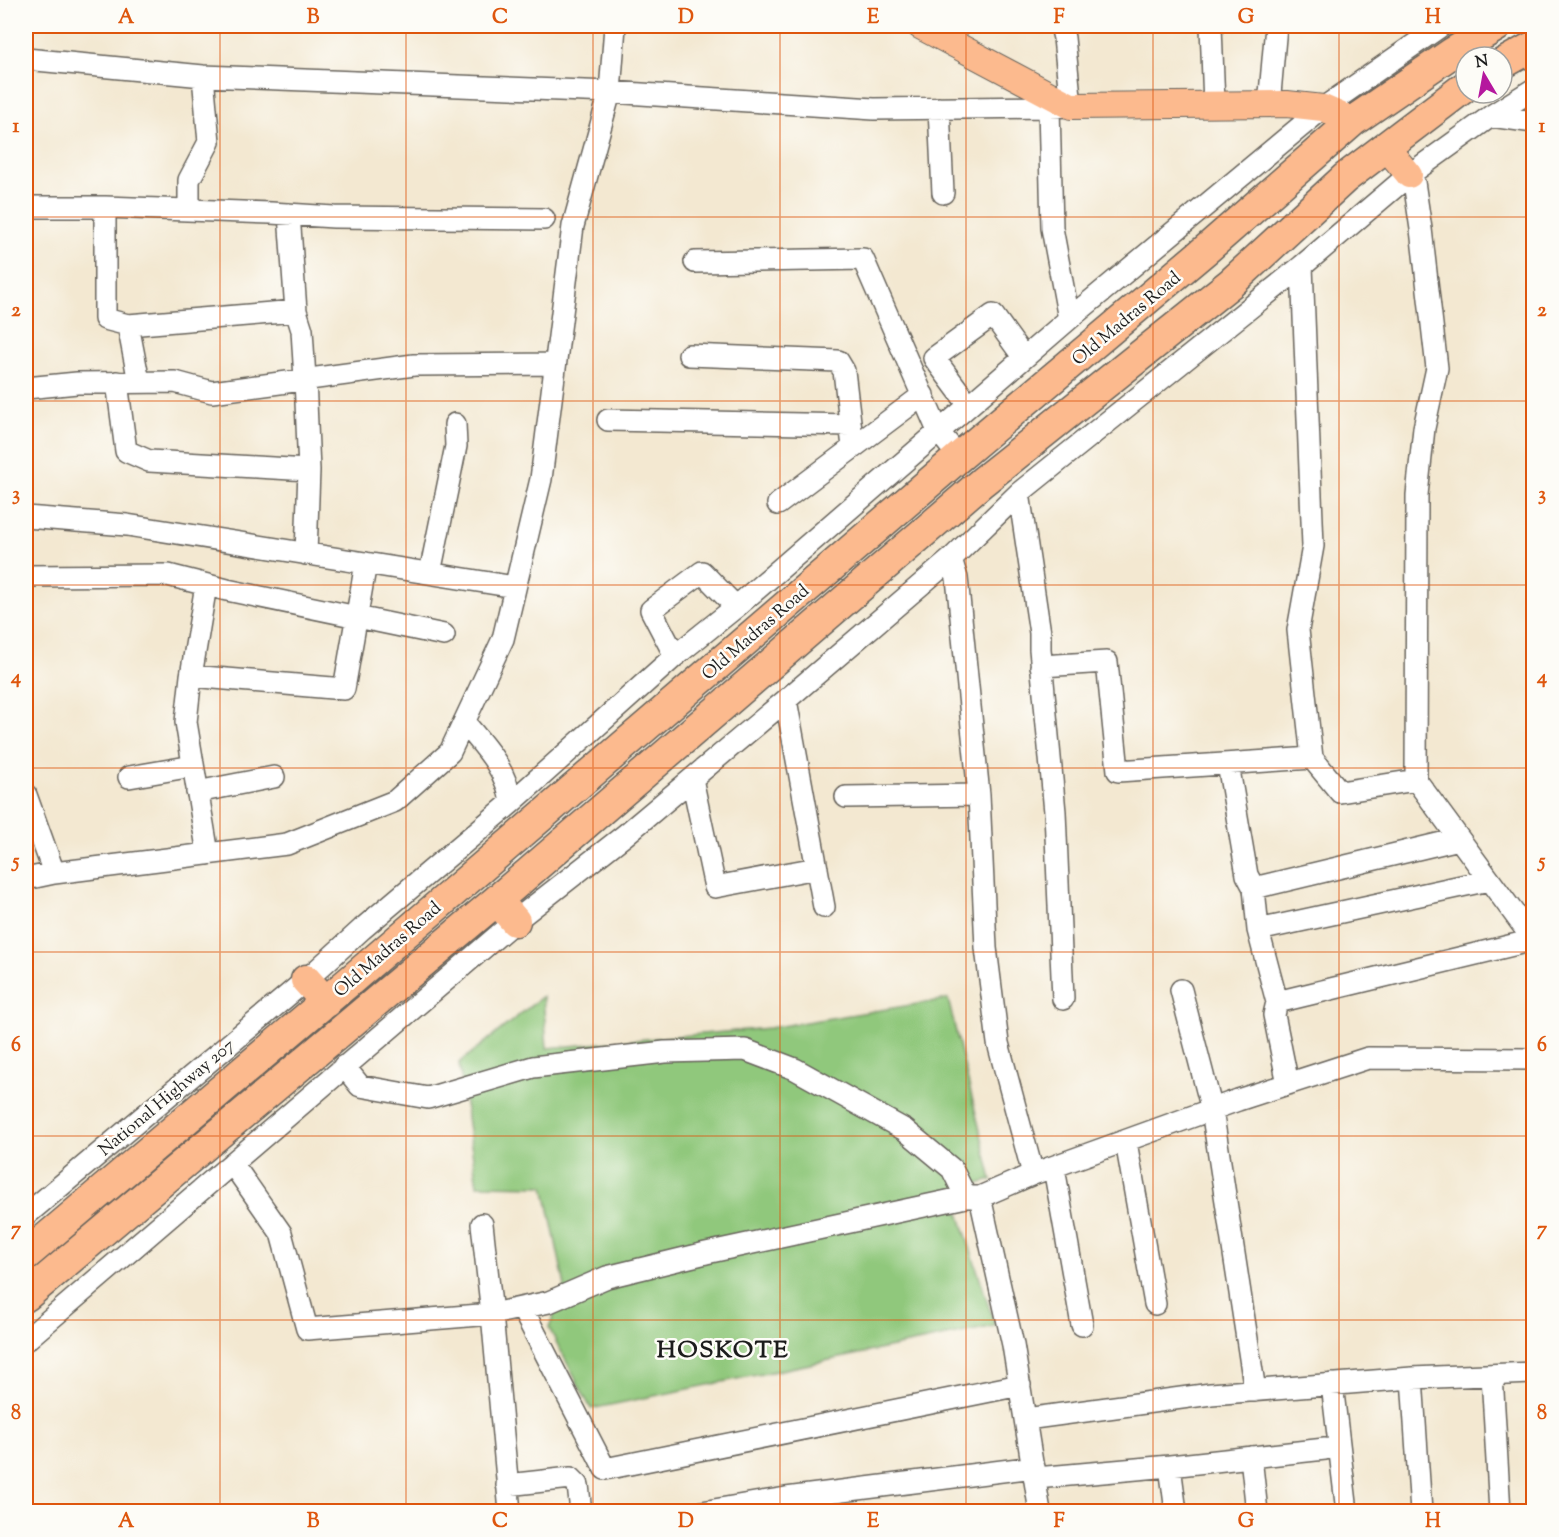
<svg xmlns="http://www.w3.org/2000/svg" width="1559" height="1537" font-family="'Sorts Mill Goudy',serif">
	<rect width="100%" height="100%" fill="#fdfcf7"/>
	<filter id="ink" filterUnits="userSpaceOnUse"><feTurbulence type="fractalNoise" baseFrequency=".0167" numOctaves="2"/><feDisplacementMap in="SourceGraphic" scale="12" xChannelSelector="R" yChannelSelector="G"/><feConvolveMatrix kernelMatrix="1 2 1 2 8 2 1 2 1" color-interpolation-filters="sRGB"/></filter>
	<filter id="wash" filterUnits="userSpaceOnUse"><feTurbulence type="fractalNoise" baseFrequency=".008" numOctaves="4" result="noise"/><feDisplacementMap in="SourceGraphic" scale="24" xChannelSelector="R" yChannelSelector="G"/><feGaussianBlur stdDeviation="1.35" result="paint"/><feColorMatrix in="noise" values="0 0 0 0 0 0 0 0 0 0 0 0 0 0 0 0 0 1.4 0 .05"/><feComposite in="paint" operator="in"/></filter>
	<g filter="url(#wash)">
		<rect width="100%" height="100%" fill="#f3e8d1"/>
		<path fill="#90c87b" stroke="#56724c" stroke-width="1.5" d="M 543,996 L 547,1048 L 769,1028 L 948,999 L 992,1180 L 952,1191 L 995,1326 L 591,1409 L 549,1328 L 565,1286 L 544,1186 L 477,1185 L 459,1063 Z"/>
	</g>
	<g filter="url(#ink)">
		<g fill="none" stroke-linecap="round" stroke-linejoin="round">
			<defs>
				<path id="minor" d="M 1211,26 L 1214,105
					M 26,59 L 203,76 L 610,92 L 874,109 L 1049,107 L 1071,106 L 1064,38 L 1061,26
					M 1269,105 L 1276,26
					M 1049,107 L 1052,228 L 1069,319
					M 939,108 L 943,193
					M 1491,116 L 1534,122
					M 1409,175 L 1414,182 L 1421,229 L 1437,368 L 1424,428 L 1417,495 L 1416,780 L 1524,927 L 1534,937
					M 26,207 L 105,207 L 271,213 L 334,217 L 544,219
					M 105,207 L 105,319 L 128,325 L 139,382
					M 189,210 L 189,180 L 209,142 L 203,76
					M 289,214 L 296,311 L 302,330 L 305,379 L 309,470 L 306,554
					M 695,262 L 863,259 L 938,431 L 959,457
					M 1302,266 L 1313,546 L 1298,630 L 1312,758 L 1340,792 L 1416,780
					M 128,325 L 296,311
					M 689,355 L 838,361 L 844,371 L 853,447
					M 117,382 L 126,451 L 149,461 L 309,470
					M 26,388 L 77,383 L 175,382 L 212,392 L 414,365 L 555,364
					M 969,405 L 934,358 L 993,315 L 1024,358
					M 608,420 L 850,425
					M 1019,493 L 1040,633 L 1040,649 L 1055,812 L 1063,999
					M 778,504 L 923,395
					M 26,517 L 127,525 L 515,587
					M 951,559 L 957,578 L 979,795 L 986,948 L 998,1043 L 1033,1174 L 1238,1100 L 1368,1058 L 1534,1059
					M 430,573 L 456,446 L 455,424
					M 26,576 L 168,575 L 227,590 L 444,635
					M 206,585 L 191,676 L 186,722 L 208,854
					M 675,656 L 651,610 L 702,572 L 736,607
					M 1041,666 L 1107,662 L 1118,771 L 1312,758
					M 191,676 L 344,689 L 366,563
					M 786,700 L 824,907
					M 464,722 C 485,747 507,770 511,803
					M 1228,764 L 1247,875 L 1254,888 L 1258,930 L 1277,1002 L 1274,1015 L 1288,1084
					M 129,777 L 193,766
					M 692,779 L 715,887 L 817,868
					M 197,792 L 274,777
					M 26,795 L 54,873
					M 846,797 L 979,795
					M 26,879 L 54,873 L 287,844 L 395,801 L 450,752 L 503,639 L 541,479 L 573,226 L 610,92 L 615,26
					M 1254,888 L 1459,839
					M 1258,930 L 1489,880
					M 1181,990 L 1212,1110 L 1255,1391
					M 1277,1002 L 1534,940
					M 344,1066 L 360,1086 L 428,1098 L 533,1067 L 665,1052 L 745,1050 L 795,1069 L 905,1130 L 952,1169 L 966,1197
					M 1126,1142 L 1155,1304
					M 232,1163 L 281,1233 L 307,1329 L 492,1314 L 510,1512
					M 1054,1168 L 1082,1325
					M 980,1197 L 1013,1345 L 1040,1512
					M 26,1215 L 306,980 L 362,929 L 511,803 L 675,656 L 736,607 L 1069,319 L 1323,108 L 1441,26
					M 482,1224 L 492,1314 L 549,1302 L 607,1277 L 706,1253 L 966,1197 L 980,1197 L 1033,1174
					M 522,1308 L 605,1469 L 1020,1385
					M 26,1340 L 515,921 L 625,835 L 786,700 L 951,559 L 1019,493 L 1302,266 L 1409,175 L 1491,116 L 1534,89
					M 1492,1375 L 1500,1512
					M 1412,1378 L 1421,1512
					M 1332,1384 L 1347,1512
					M 1026,1419 L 1211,1394 L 1412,1378 L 1534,1373
					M 1251,1457 L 1257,1512
					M 1170,1466 L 1176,1512
					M 1036,1478 L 1170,1466 L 1325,1449
					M 507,1485 L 571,1478 L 578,1485 L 581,1512
					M 702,1512 L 786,1498 L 1034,1467"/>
				<path id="major" d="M 920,26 L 1071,106 L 1287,104 L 1323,108 L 1353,121
					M 1385,146 L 1409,175"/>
				<path id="highway" d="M 1502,64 L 1534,46
					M 497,900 L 515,921
					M 306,980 L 326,1002
					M 26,1255 L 351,980 L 959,457 L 1209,247 L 1353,121 L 1452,53 L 1497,26
					M 26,1296 L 497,900 L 982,482 L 1231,283 L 1345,178 L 1466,86"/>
			</defs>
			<use href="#minor" stroke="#67635b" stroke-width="24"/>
			<use href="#major" stroke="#67635b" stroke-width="28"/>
			<use href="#highway" stroke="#67635b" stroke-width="33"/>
			<use href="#minor" stroke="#fff" stroke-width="21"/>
			<use href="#major" stroke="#fcba8e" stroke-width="26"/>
			<use href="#highway" stroke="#fcba8e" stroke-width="30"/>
		</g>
	</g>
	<path fill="none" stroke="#de560d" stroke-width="1.5" stroke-opacity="0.55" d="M 220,26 L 220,1512M 406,26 L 406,1512M 593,26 L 593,1512M 780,26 L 780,1512M 966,26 L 966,1512M 1153,26 L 1153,1512M 1339,26 L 1339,1512M 26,217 L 1534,217M 26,401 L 1534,401M 26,585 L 1534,585M 26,768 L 1534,768M 26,952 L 1534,952M 26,1136 L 1534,1136M 26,1320 L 1534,1320"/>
	<g text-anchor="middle" stroke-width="5" stroke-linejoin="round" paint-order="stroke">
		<g font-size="18" fill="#1c1c1c" stroke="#fdfcf7">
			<text transform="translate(1126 318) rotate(-40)" y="6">Old Madras Road</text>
			<text transform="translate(755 632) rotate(-41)" y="6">Old Madras Road</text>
			<text transform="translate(387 949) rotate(-41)" y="6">Old Madras Road</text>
			<text transform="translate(166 1097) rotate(-40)" y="6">National Highway 207</text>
		</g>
		<g font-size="24" font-weight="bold" letter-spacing="1.5" fill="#1c1c1c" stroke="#fdfcf7">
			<text x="723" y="1357">HOSKOTE</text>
		</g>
	</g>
	<rect width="1559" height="1537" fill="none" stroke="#fdfcf7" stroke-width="66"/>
	<g transform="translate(1484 75) rotate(350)"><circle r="28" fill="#fdfcf7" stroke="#a3a29f" stroke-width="1.5"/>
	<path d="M0-4.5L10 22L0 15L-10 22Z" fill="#b5179e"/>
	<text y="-9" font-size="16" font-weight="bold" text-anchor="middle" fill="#1c1c1c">N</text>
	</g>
	<rect x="33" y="33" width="1493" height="1471" fill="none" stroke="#de560d" stroke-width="2"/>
	<g font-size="20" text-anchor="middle" font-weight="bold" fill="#de560d">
		<text x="126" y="23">A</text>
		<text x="313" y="23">B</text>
		<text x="500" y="23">C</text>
		<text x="686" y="23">D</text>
		<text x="873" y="23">E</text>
		<text x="1059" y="23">F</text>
		<text x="1246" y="23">G</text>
		<text x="1433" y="23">H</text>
		<text x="16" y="132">1</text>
		<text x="1542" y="132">1</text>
		<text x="16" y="316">2</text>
		<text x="1542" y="316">2</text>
		<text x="16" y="500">3</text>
		<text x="1542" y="500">3</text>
		<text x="16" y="683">4</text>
		<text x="1542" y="683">4</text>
		<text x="16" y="867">5</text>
		<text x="1542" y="867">5</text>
		<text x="16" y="1051">6</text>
		<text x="1542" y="1051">6</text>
		<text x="16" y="1235">7</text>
		<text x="1542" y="1235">7</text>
		<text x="16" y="1419">8</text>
		<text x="1542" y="1419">8</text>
		<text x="126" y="1527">A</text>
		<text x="313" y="1527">B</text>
		<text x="500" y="1527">C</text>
		<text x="686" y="1527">D</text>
		<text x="873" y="1527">E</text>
		<text x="1059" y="1527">F</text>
		<text x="1246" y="1527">G</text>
		<text x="1433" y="1527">H</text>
	</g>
</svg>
